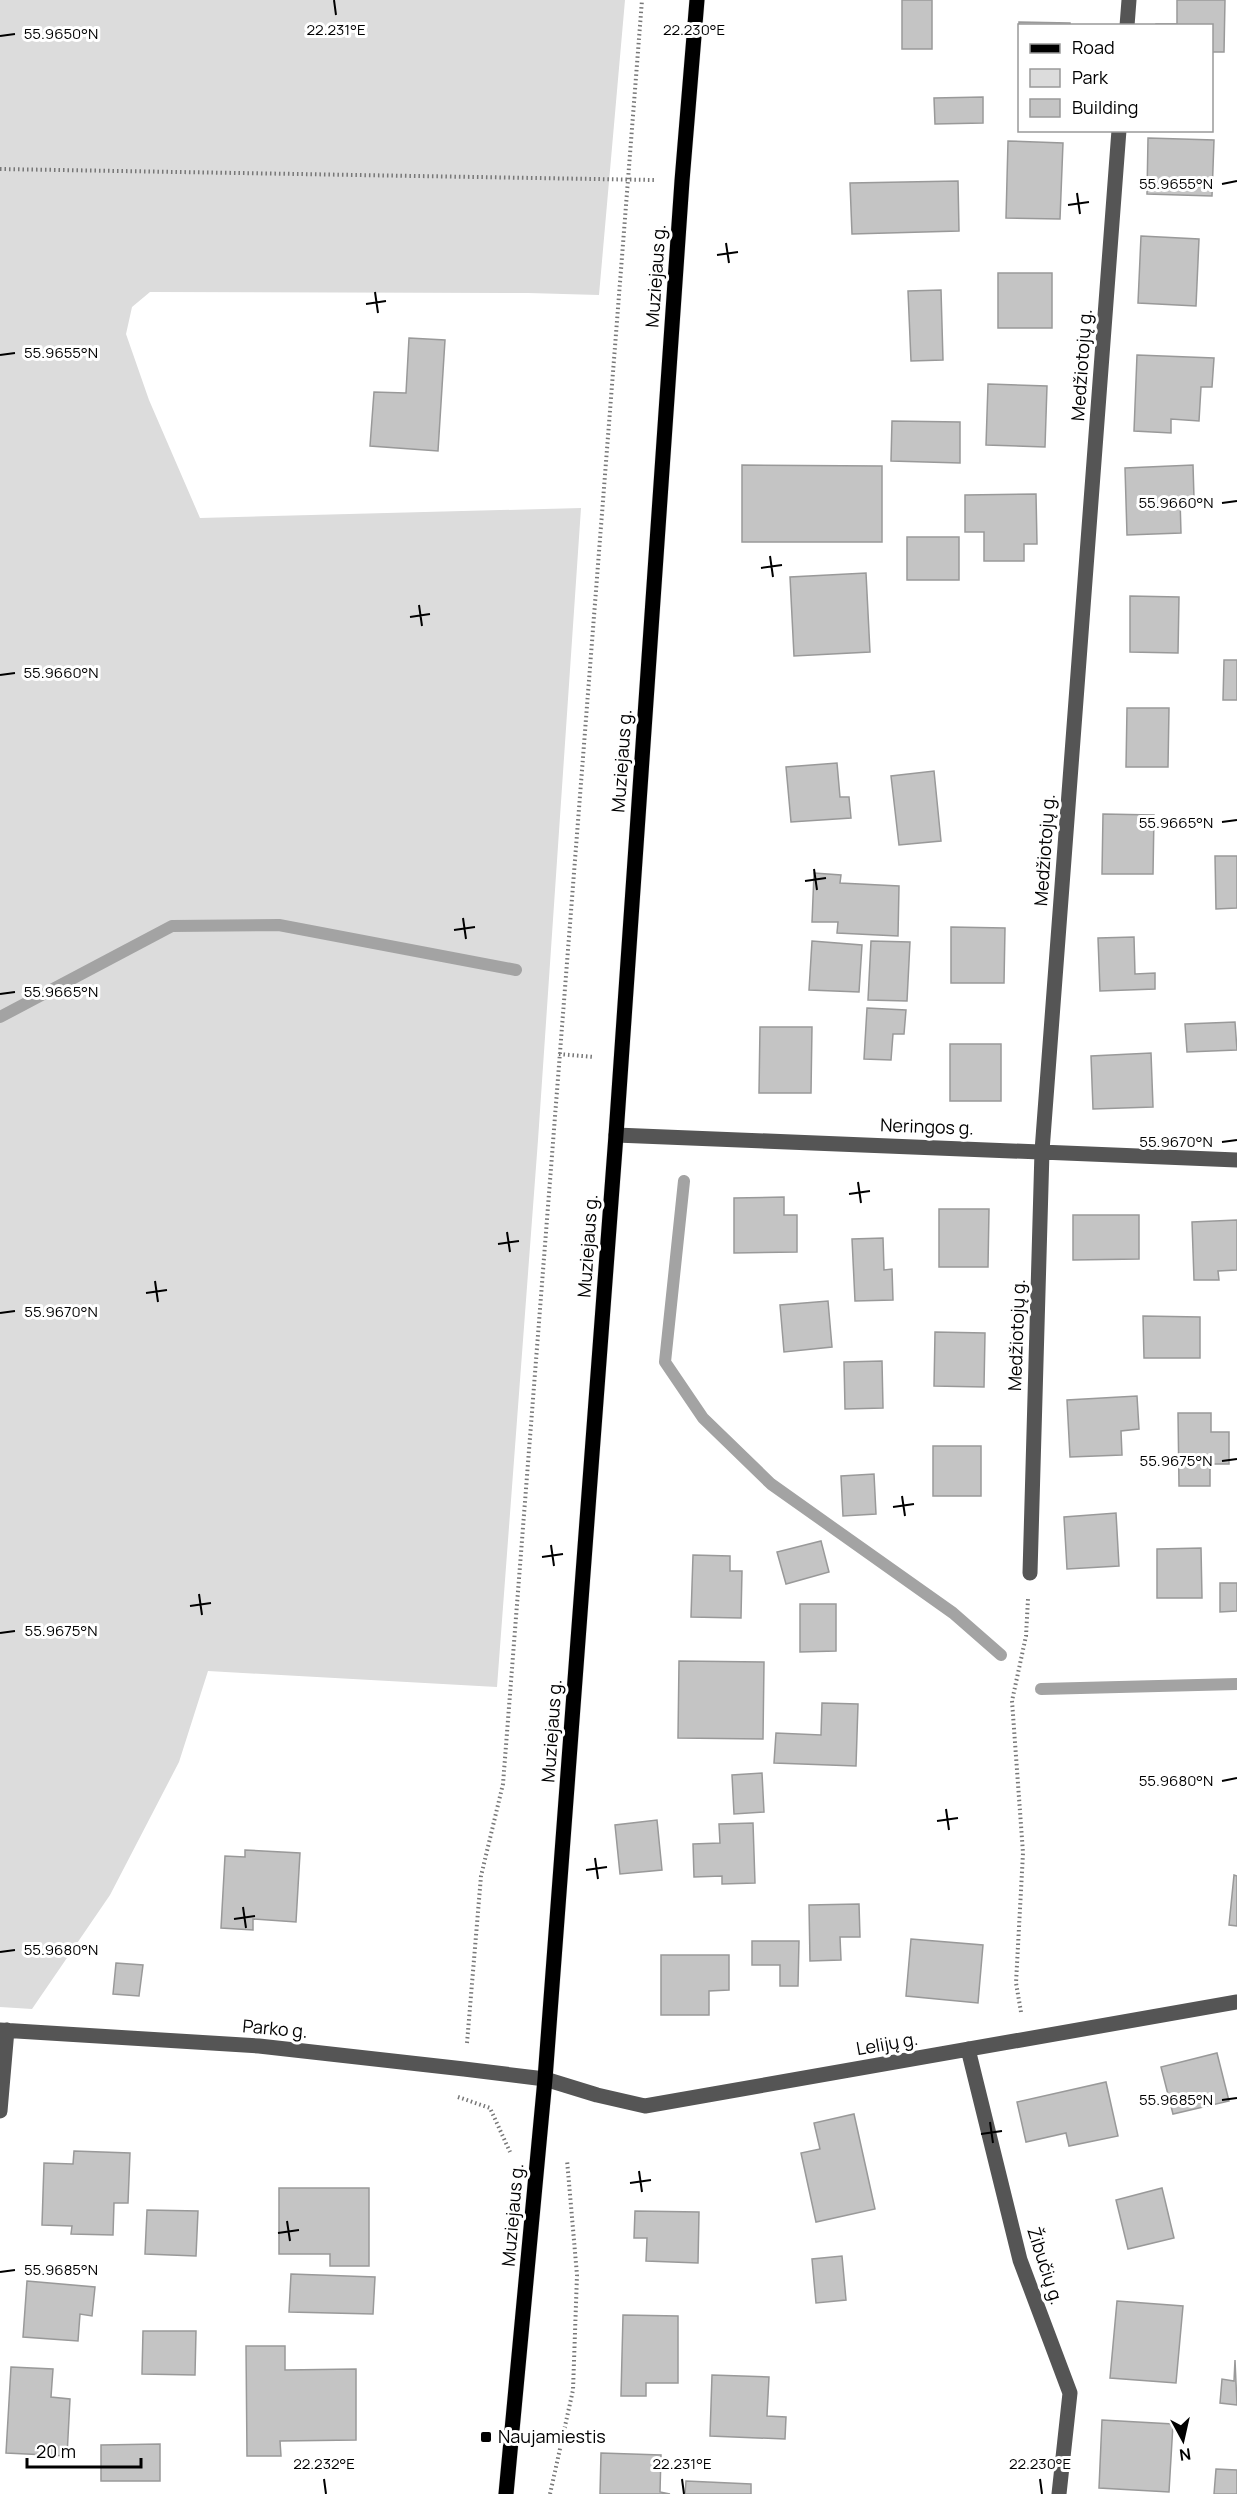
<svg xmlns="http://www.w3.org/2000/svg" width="1237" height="2494" font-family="Manrope,sans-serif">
	<rect width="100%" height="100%" fill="#fff"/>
	<path fill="#dcdcdc" d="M 0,0 L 625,0 L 599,295 L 528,293 L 150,292 L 132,307 L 126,334 L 149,400 L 200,518 L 581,508 L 538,1140 L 497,1687 L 208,1671 L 179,1762 L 110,1895 L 32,2009 L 0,2007 Z"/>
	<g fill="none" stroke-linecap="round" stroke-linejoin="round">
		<path stroke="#a3a3a3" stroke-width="12" d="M 0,1017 L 172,926 L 279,925 L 516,970
			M 684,1181 L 665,1362 L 703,1418 L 771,1484 L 953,1613 L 1001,1655
			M 1041,1689 L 1237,1684"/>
	</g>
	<path fill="#c4c4c4" stroke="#999" stroke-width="1.5" d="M 902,0 L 932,0 L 932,49 L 902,49 Z
		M 1177,0 L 1225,0 L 1224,52 L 1212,52 L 1212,26 L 1156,26 L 1156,24 L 1177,24 Z
		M 1019,22 L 1070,23 L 1070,26 L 1020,26 L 1019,101 Z
		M 983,97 L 983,123 L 935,124 L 934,98 Z
		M 1148,138 L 1214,140 L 1212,196 L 1147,194 Z
		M 1008,141 L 1063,143 L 1060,219 L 1006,218 Z
		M 958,181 L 959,231 L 852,234 L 850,183 Z
		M 1141,236 L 1199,239 L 1196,306 L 1138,303 Z
		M 998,273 L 1052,273 L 1052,328 L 998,328 Z
		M 941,290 L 943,360 L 911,361 L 908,291 Z
		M 409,338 L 445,340 L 438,451 L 370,446 L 374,392 L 406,393 Z
		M 1137,355 L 1214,358 L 1212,387 L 1201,387 L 1199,421 L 1171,419 L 1171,433 L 1134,431 Z
		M 988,384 L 1047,386 L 1045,447 L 986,445 Z
		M 892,421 L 960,422 L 960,463 L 891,461 Z
		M 742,465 L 882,466 L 882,542 L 742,542 Z
		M 1193,465 L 1194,498 L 1180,499 L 1181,533 L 1127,535 L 1125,468 Z
		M 1036,494 L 1037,544 L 1024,544 L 1024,561 L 984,561 L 984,532 L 965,532 L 965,495 Z
		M 907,537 L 959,537 L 959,580 L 907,580 Z
		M 866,573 L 870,652 L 794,656 L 790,577 Z
		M 1130,596 L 1179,597 L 1178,653 L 1130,652 Z
		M 1224,660 L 1237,660 L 1237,700 L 1223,700 Z
		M 1127,708 L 1169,708 L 1168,767 L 1126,767 Z
		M 837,763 L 840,797 L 849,797 L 851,818 L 791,822 L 786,767 Z
		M 934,771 L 941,841 L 899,845 L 891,776 Z
		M 1103,814 L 1154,815 L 1153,874 L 1102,874 Z
		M 1215,856 L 1237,856 L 1237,908 L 1216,909 Z
		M 814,873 L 841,875 L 840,883 L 899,886 L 898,936 L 837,933 L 838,922 L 812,922 Z
		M 951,927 L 1005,928 L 1004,983 L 951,983 Z
		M 1134,937 L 1135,974 L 1155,973 L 1155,989 L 1100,991 L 1098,938 Z
		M 812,941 L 862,945 L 859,992 L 809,990 Z
		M 871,941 L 910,942 L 907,1001 L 868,1000 Z
		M 867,1008 L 906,1010 L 904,1034 L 893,1034 L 891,1060 L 864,1059 Z
		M 1235,1022 L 1237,1050 L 1187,1052 L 1185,1024 Z
		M 760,1027 L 812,1027 L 811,1093 L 759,1093 Z
		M 950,1044 L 1001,1044 L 1001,1101 L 950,1101 Z
		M 1151,1053 L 1153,1107 L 1093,1109 L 1091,1056 Z
		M 784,1197 L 784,1215 L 797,1215 L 797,1252 L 734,1253 L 734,1198 Z
		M 939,1209 L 989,1209 L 988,1267 L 939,1267 Z
		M 1073,1215 L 1139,1215 L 1139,1259 L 1073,1260 Z
		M 1237,1220 L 1237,1270 L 1218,1271 L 1219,1280 L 1194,1280 L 1192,1222 Z
		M 883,1238 L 884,1270 L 892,1269 L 893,1300 L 855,1301 L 852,1239 Z
		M 828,1301 L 832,1347 L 784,1352 L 780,1305 Z
		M 1143,1316 L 1200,1317 L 1200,1358 L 1144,1358 Z
		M 935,1332 L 985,1333 L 984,1387 L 934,1386 Z
		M 882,1361 L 883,1408 L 845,1409 L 844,1362 Z
		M 1137,1396 L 1139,1429 L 1121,1431 L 1122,1455 L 1070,1457 L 1067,1400 Z
		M 1178,1413 L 1211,1413 L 1211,1432 L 1229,1432 L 1229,1464 L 1210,1464 L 1210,1486 L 1179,1486 Z
		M 933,1446 L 981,1446 L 981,1496 L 933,1496 Z
		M 874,1474 L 876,1514 L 843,1516 L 841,1476 Z
		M 1116,1513 L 1119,1566 L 1067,1569 L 1064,1517 Z
		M 821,1541 L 829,1572 L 786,1584 L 777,1552 Z
		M 1201,1548 L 1202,1598 L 1157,1598 L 1157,1549 Z
		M 693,1555 L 730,1556 L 730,1571 L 742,1571 L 741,1618 L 691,1617 Z
		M 1220,1583 L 1237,1583 L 1237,1611 L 1220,1612 Z
		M 800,1604 L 836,1604 L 836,1651 L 800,1652 Z
		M 679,1661 L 764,1662 L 763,1739 L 678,1738 Z
		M 822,1703 L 858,1704 L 856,1766 L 774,1763 L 776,1733 L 821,1735 Z
		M 762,1773 L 764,1812 L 734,1814 L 732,1775 Z
		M 657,1820 L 662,1870 L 620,1874 L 615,1825 Z
		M 753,1823 L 755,1883 L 722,1884 L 722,1876 L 694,1877 L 693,1844 L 720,1843 L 719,1824 Z
		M 245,1850 L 300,1853 L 296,1922 L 253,1919 L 253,1930 L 221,1928 L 225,1856 L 245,1857 Z
		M 1234,1875 L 1237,1876 L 1237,1926 L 1229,1925 Z
		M 859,1904 L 860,1937 L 840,1937 L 841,1960 L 810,1961 L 809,1905 Z
		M 911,1939 L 983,1945 L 978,2003 L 906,1996 Z
		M 752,1941 L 799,1941 L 798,1986 L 780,1986 L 780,1965 L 752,1965 Z
		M 661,1955 L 729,1955 L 729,1990 L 709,1991 L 709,2015 L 661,2015 Z
		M 116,1963 L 143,1965 L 139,1996 L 113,1994 Z
		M 1217,2053 L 1229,2101 L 1173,2114 L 1161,2067 Z
		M 1106,2082 L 1118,2136 L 1069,2146 L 1066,2133 L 1026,2142 L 1017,2102 Z
		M 854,2114 L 875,2209 L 816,2222 L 801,2153 L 820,2149 L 814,2123 Z
		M 74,2151 L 130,2153 L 128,2203 L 114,2203 L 113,2235 L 71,2234 L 72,2226 L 42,2225 L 44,2163 L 73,2164 Z
		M 279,2188 L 369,2188 L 369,2266 L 330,2266 L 330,2254 L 279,2254 Z
		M 1162,2188 L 1174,2238 L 1128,2249 L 1116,2200 Z
		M 147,2210 L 198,2211 L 196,2256 L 145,2254 Z
		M 635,2211 L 699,2212 L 698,2263 L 646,2261 L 647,2238 L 634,2238 Z
		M 842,2256 L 846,2300 L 816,2303 L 812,2259 Z
		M 291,2274 L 375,2277 L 373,2314 L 289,2312 Z
		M 27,2281 L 95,2287 L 92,2316 L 80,2314 L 78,2341 L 23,2337 Z
		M 1117,2301 L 1183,2306 L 1176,2383 L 1110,2378 Z
		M 623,2315 L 678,2316 L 678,2383 L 646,2383 L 646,2396 L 621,2396 Z
		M 143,2331 L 196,2331 L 195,2375 L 142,2374 Z
		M 246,2346 L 285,2346 L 285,2370 L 356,2369 L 356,2440 L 280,2441 L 281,2456 L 247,2456 Z
		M 1235,2360 L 1237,2405 L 1220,2403 L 1222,2379 L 1234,2381 Z
		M 11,2367 L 53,2369 L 51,2397 L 70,2399 L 67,2456 L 6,2453 Z
		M 712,2375 L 769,2377 L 767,2416 L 786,2417 L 785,2439 L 710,2436 Z
		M 1102,2420 L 1173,2424 L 1169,2492 L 1099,2488 Z
		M 160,2444 L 160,2481 L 101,2481 L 101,2445 Z
		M 601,2453 L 661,2455 L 660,2492 L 670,2494 L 600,2494 Z
		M 1216,2469 L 1237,2470 L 1237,2494 L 1214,2494 Z
		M 686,2481 L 751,2484 L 751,2494 L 685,2494 Z"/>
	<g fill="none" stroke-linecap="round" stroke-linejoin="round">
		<defs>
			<path id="major" d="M 506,2494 L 545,2079 L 616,1135 L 682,181 L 697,0"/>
		</defs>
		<use href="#major" stroke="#dbdbdb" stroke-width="16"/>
		<path stroke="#777" stroke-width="4" stroke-dasharray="1.5 3" stroke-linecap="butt" d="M 0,169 L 654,180
			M 559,1054 L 594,1057
			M 1021,2012 L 1016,1983 L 1023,1853 L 1012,1701 L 1026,1636 L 1028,1599
			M 467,2043 L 481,1876 L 503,1784 L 642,0
			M 458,2097 L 490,2108 L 510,2152
			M 550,2494 L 573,2390 L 577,2275 L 567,2160"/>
		<path stroke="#555" stroke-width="15" d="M 1127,26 L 1129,0
			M 616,1135 L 1237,1160
			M 1030,1573 L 1042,1151 L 1119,130
			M 0,2030 L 259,2046 L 464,2069 L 545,2079 L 597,2095 L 645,2106 L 1237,2002
			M 968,2049 L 1020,2260 L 1070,2393 L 1059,2494
			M 0,2111 L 7,2030"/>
		<use href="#major" stroke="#000" stroke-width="15"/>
	</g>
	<path fill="none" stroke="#000" stroke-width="2" d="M 334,0 L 336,15M 692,0 L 694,15M 0,36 L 15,34M 1222,184 L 1237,181M 1077,193 L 1080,214M 1068,205 L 1089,202M 726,243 L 729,263M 717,255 L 738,252M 375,292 L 378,313M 366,304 L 386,301M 0,355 L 15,353M 1222,503 L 1237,501M 770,556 L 773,577M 761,568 L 782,565M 419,605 L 422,626M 410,617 L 430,614M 0,675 L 15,673M 1222,822 L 1237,820M 814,869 L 817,890M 805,881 L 826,878M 463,918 L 466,939M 454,930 L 475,927M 0,994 L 15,992M 1222,1142 L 1237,1140M 858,1182 L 861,1203M 849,1194 L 870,1191M 507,1232 L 510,1252M 498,1244 L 519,1241M 155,1281 L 158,1302M 146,1293 L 167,1290M 0,1313 L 15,1311M 1222,1461 L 1237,1459M 902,1496 L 905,1516M 893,1507 L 914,1504M 551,1545 L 554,1566M 542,1557 L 563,1554M 199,1594 L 202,1615M 190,1606 L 211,1603M 0,1633 L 15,1631M 1222,1781 L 1237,1778M 946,1809 L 949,1830M 937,1821 L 958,1818M 595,1858 L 598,1879M 586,1870 L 607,1867M 243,1907 L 246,1928M 234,1919 L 255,1916M 0,1952 L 15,1950M 1222,2100 L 1237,2098M 990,2122 L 993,2143M 981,2134 L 1002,2131M 639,2171 L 642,2192M 630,2183 L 651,2180M 287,2221 L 290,2241M 278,2233 L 299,2230M 0,2272 L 15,2270M 324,2479 L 326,2494M 682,2479 L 684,2494M 1040,2479 L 1042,2494"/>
	<rect fill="#000" stroke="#fff" stroke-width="2" x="480" y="2431" width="12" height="12" rx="3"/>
	<g text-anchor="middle" stroke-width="6" stroke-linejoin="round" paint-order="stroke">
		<g font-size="18" fill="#000" stroke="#fff">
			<text transform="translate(656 276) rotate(-86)" y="6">Muziejaus g.</text>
			<text transform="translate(1082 365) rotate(-86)" y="6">Medžiotojų g.</text>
			<text transform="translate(622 761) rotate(-86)" y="6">Muziejaus g.</text>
			<text transform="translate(1045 850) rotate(-86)" y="6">Medžiotojų g.</text>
			<text transform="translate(927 1127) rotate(2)" y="6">Neringos g.</text>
			<text transform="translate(588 1246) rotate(-86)" y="6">Muziejaus g.</text>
			<text transform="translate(1017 1335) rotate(-88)" y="6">Medžiotojų g.</text>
			<text transform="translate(552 1731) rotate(-86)" y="6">Muziejaus g.</text>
			<text transform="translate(275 2029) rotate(5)" y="6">Parko g.</text>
			<text transform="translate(887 2044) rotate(-10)" y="6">Lelijų g.</text>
			<text transform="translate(513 2215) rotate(-85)" y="6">Muziejaus g.</text>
			<text transform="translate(1045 2266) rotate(72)" y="6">Žibučių g.</text>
		</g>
		<g font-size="18" fill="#000" stroke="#fff" text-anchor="start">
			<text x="498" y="2443">Naujamiestis</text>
		</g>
	</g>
	<g font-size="15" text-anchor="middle" fill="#000" stroke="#fff" stroke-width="6" stroke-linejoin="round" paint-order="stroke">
		<text x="336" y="35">22.231°E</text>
		<text x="694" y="35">22.230°E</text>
		<text x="61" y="39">55.9650°N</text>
		<text x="1176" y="189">55.9655°N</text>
		<text x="61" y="358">55.9655°N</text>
		<text x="1176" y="508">55.9660°N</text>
		<text x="61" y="678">55.9660°N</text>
		<text x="1176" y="828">55.9665°N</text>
		<text x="61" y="997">55.9665°N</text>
		<text x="1176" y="1147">55.9670°N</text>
		<text x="61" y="1317">55.9670°N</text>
		<text x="1176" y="1466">55.9675°N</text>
		<text x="61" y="1636">55.9675°N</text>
		<text x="1176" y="1786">55.9680°N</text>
		<text x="61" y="1955">55.9680°N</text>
		<text x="1176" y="2105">55.9685°N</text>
		<text x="61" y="2275">55.9685°N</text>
		<text x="324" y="2469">22.232°E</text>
		<text x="682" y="2469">22.231°E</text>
		<text x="1040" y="2469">22.230°E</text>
	</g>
	<rect x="1018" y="24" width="195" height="108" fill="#ffffff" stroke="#999999" stroke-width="1.5"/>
	<rect x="1030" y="44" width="30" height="9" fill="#000000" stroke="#999999" stroke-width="1.5"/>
	<text x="1072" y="54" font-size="18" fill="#000000">Road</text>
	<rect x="1030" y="69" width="30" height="18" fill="#dcdcdc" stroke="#999999" stroke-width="1.5"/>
	<text x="1072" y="84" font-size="18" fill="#000000">Park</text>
	<rect x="1030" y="99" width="30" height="18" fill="#c4c4c4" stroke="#999999" stroke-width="1.5"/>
	<text x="1072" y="114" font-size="18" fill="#000000">Building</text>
	<g transform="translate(1183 2440) rotate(172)" stroke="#ffffff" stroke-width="4.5" paint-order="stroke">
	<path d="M0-4.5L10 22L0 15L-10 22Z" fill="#000000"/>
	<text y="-9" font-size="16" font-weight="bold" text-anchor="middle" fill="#000000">N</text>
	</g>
	<path d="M27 2458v9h114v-9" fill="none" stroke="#000000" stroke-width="3"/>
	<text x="36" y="2458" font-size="18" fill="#000000" stroke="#ffffff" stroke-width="4.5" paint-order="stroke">20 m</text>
</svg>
